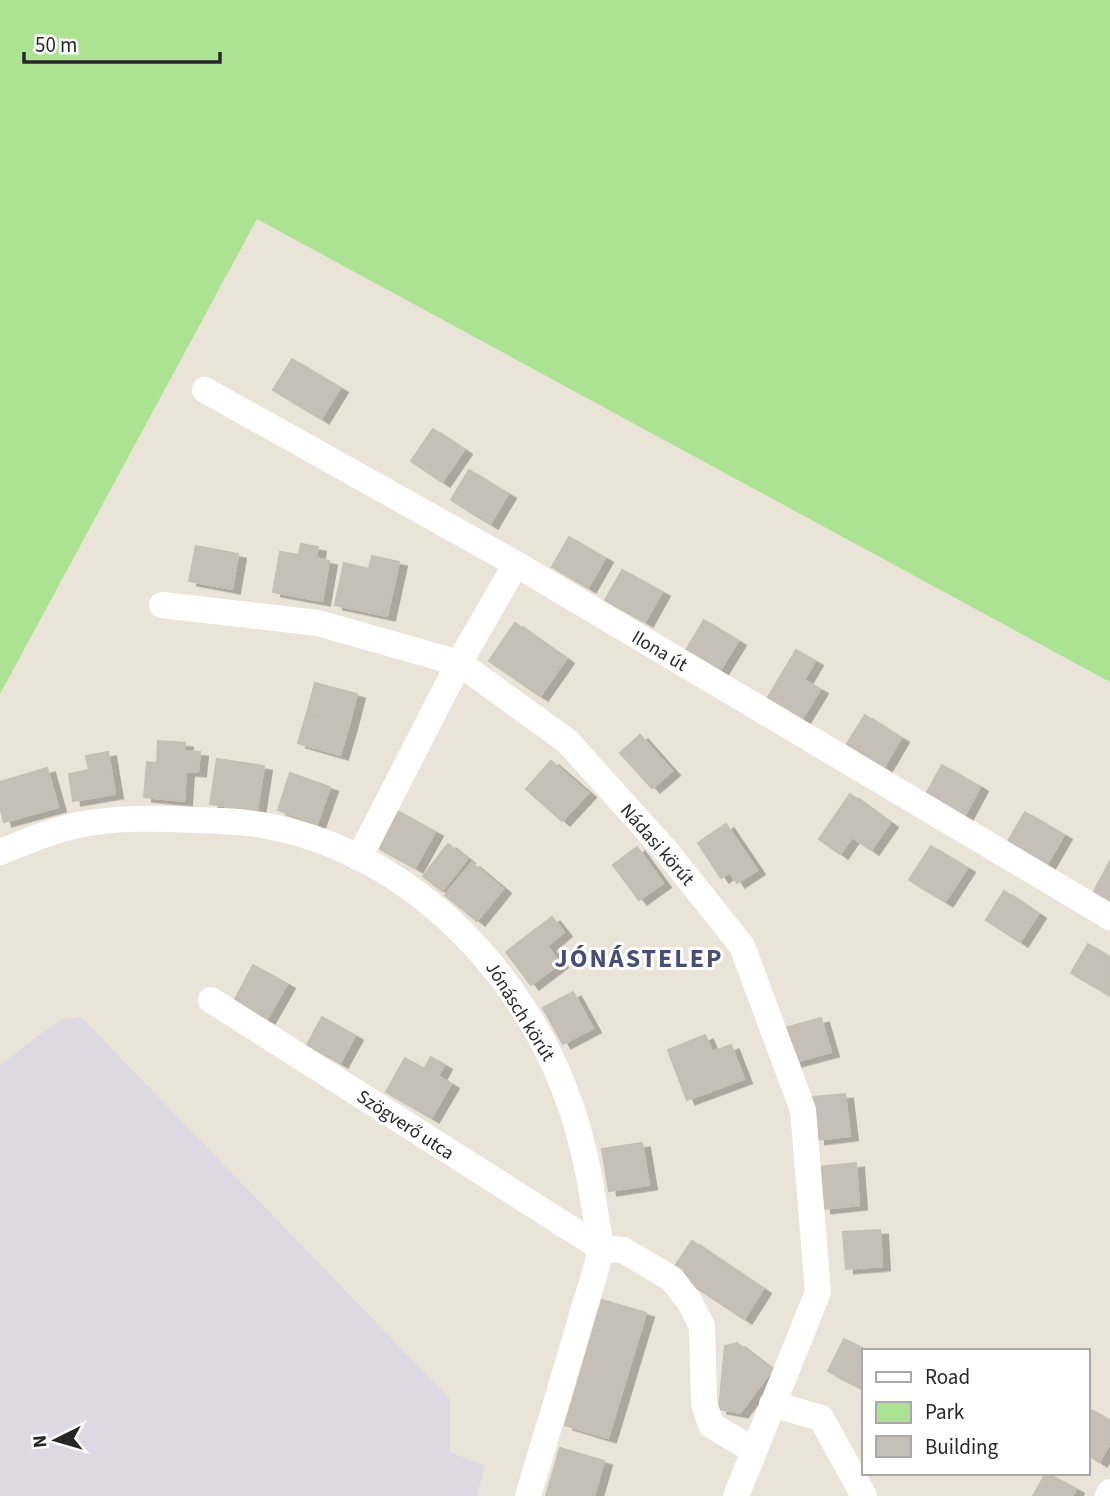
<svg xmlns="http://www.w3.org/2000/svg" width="1110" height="1496" font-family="'Source Sans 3',sans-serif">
	<defs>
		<filter id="shadow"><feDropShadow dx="8" dy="4.5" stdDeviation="0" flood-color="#0004"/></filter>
	</defs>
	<rect width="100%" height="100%" fill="#eae3d8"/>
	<path fill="#dcd9e2" d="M 81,1017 L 450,1399 L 450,1452 L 485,1466 L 477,1496 L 0,1496 L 0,1066 L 39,1035 L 61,1020 Z"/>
	<path fill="#ace392" d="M 0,0 L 1110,0 L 1110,682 L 257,219 L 0,694 Z"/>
	<path fill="#c5bfb8" stroke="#c5bfb2" stroke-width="2" filter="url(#shadow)" d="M 292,359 L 340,388 L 321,419 L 273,390 Z
		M 433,429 L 464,450 L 442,482 L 411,461 Z
		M 469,470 L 508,494 L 490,524 L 451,500 Z
		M 569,537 L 605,558 L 588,588 L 552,567 Z
		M 301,544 L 318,547 L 316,558 L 329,561 L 322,601 L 273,592 L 280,552 L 299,555 Z
		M 196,546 L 238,554 L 232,589 L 189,581 Z
		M 372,556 L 399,562 L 387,616 L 335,605 L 344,563 L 369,569 Z
		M 622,570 L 662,592 L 645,622 L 605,600 Z
		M 704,620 L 738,641 L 719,672 L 685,652 Z
		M 515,623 L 566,659 L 540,696 L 489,661 Z
		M 796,650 L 815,661 L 804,680 L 820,689 L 802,719 L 767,699 Z
		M 315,683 L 357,694 L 349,725 L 307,713 Z
		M 307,713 L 349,725 L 340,755 L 298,743 Z
		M 865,715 L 901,738 L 884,767 L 847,744 Z
		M 640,735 L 672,771 L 652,788 L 620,753 Z
		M 158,741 L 185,743 L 184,751 L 200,752 L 198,772 L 186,771 L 184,801 L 144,797 L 147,762 L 157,763 Z
		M 108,752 L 115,794 L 73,801 L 69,774 L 89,770 L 86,756 Z
		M 217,759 L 264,766 L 257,811 L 210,804 Z
		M 551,761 L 588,793 L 562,821 L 526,789 Z
		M 942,765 L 980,787 L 965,815 L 926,794 Z
		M 47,768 L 58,807 L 4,822 L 0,807 L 0,782 Z
		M 290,773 L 330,787 L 317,824 L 278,810 Z
		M 850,794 L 890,823 L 871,850 L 852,837 L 840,854 L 819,839 Z
		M 397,811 L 435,832 L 415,868 L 377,847 Z
		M 1025,812 L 1064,835 L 1046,866 L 1007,843 Z
		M 726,824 L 757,870 L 737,883 L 730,872 L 721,878 L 698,843 Z
		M 448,844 L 467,859 L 442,891 L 423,876 Z
		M 931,846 L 967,868 L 945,902 L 909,880 Z
		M 637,847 L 663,883 L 639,900 L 613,865 Z
		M 1110,861 L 1110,905 L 1092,895 Z
		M 472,863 L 503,889 L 477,921 L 445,895 Z
		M 1004,891 L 1038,914 L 1020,942 L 986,920 Z
		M 552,917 L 564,932 L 547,946 L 560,963 L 531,985 L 506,952 Z
		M 1088,944 L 1110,958 L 1109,995 L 1071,973 Z
		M 253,965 L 287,984 L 267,1019 L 234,1001 Z
		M 573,992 L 593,1028 L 563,1044 L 543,1008 Z
		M 322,1017 L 355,1036 L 340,1063 L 307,1045 Z
		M 821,1018 L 831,1052 L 794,1062 L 785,1028 Z
		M 705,1035 L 712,1052 L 731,1045 L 744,1079 L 687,1100 L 668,1050 Z
		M 431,1057 L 444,1065 L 438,1076 L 451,1084 L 431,1118 L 386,1092 L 405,1058 L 424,1069 Z
		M 845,1094 L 850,1136 L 817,1140 L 813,1097 Z
		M 642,1143 L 649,1185 L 609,1191 L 602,1149 Z
		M 856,1163 L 859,1205 L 823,1209 L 819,1167 Z
		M 880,1230 L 882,1266 L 846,1269 L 843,1232 Z
		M 692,1241 L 723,1262 L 703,1292 L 671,1272 Z
		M 723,1262 L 763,1289 L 744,1319 L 703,1292 Z
		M 602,1300 L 646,1313 L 608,1438 L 565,1425 Z
		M 844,1339 L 868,1351 L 863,1351 L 863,1377 L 859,1387 L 828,1371 Z
		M 737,1343 L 772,1370 L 740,1413 L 719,1409 L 725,1346 Z
		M 1088,1408 L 1110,1421 L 1110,1443 L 1099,1462 L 1087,1454 Z
		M 560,1448 L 604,1461 L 594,1496 L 546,1496 Z
		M 1046,1473 L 1076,1489 L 1072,1496 L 1033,1496 Z"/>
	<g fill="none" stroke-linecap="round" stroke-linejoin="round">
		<path stroke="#fff" stroke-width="26" d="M 205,390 L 516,564 L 1110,917
			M 162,605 L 318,623 L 459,663 L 567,741 L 667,852 L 742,946 L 803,1110 L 818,1292 L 736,1496
			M 0,852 C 24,843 49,831 74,826 C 113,817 155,818 196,820 C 217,821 241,821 262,825 C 401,849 514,960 564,1088 C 581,1130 589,1173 596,1217 C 597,1227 601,1240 600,1250 C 597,1272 588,1294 582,1315 C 565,1375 546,1436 528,1496
			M 359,858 L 459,663 L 516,564
			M 211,1000 L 601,1248 L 623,1250 L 672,1279 L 689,1301 L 702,1326 L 704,1403 L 711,1425 L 753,1450
			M 772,1404 L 821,1418 L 864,1496
			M 1108,1496 L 1110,1492"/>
	</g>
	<g text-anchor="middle" stroke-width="6" stroke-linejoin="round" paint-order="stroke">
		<g font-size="19" fill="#272727" stroke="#fff">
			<text transform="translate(660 650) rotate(31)" y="7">Ilona út</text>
			<text transform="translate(658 844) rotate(49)" y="7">Nádasi körút</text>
			<text transform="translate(521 1011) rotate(58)" y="7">Jónásch körút</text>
			<text transform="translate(406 1124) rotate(33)" y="7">Szögverő utca</text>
		</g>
		<g font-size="26" font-weight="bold" letter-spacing="2" fill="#474f77" stroke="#fff">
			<text x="639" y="967">JÓNÁSTELEP</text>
		</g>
	</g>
	<rect x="862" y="1349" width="228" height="126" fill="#ffffff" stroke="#a9a9a9" stroke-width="2"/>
	<rect x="876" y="1372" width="35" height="10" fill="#ffffff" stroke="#a9a9a9" stroke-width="2"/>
	<text x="925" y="1384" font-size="21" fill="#272727">Road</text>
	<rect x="876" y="1402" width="35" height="21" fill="#ace392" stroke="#a9a9a9" stroke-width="2"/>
	<text x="925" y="1419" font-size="21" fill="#272727">Park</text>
	<rect x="876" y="1436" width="35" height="21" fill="#c5bfb8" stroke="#a9a9a9" stroke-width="2"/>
	<text x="925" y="1454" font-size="21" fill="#272727">Building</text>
	<g transform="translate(56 1440) rotate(265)" stroke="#ffffff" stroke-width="5" paint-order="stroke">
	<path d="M0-5L12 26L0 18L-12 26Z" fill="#272727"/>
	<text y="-10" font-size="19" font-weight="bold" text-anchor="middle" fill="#272727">N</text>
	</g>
	<path d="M24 52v10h196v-10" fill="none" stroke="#272727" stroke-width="3.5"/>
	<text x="35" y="52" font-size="21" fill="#272727" stroke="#ffffff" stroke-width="5" paint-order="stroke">50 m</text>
</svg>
